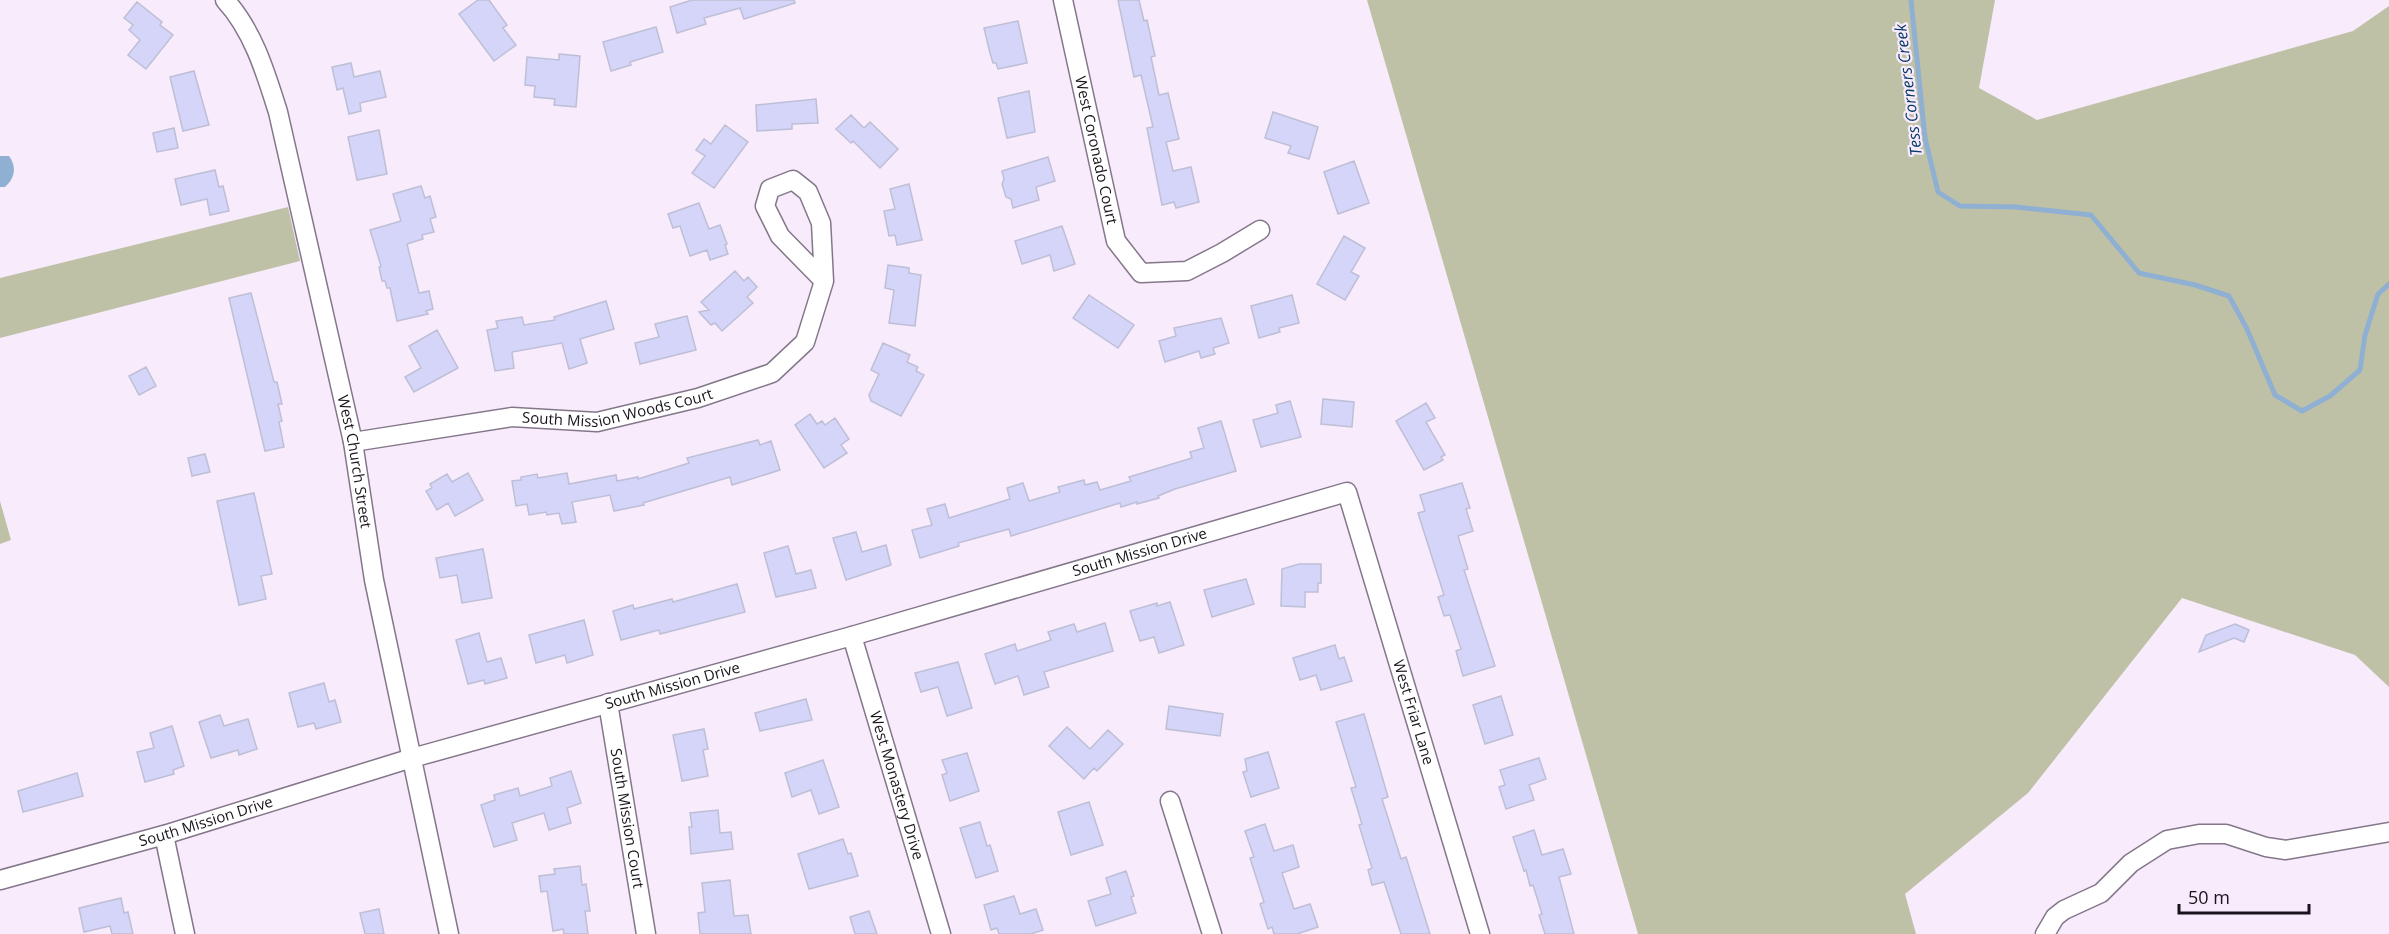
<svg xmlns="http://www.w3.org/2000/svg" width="2389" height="934" font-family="'Open Sans',sans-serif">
	<rect width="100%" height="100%" fill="#f7ebfc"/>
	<path fill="#bfc1a6" d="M 1367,0 L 1995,0 L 1979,88 L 2037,120 L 2353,31 L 2389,6 L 2389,687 L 2355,655 L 2182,598 L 2028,793 L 1905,894 L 1916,934 L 1638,934 Z
		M 288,207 L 300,261 L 0,338 L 0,278 Z
		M 0,501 L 11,540 L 0,544 Z"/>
	<path fill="#8fb0d2" d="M 0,156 L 9,156 C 17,167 15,178 5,187 L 0,187 Z"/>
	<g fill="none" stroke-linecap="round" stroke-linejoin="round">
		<path stroke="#8fb0d2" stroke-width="5" d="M 1911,0 L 1925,138 L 1938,192 L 1960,206 L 2016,207 L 2091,215 L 2139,273 L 2195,285 L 2229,296 L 2247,329 L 2275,395 L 2302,411 L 2330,396 L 2360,370 L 2365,335 L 2378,294 L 2389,284"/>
	</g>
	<path fill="#d4d5f8" stroke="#bebfd6" stroke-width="1.5" d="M 478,0 L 489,0 L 507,25 L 503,28 L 516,45 L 494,61 L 459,14 Z
		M 692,0 L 794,0 L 795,3 L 744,19 L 740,8 L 704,18 L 706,24 L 677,33 L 670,7 Z
		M 1118,0 L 1139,0 L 1144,21 L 1147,20 L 1155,56 L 1151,57 L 1159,95 L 1168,93 L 1179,139 L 1166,142 L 1173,171 L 1191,167 L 1199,202 L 1176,208 L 1174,202 L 1162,205 L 1147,128 L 1153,127 L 1141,75 L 1134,77 Z
		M 137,2 L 162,22 L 160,25 L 173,35 L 146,69 L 128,55 L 140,40 L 129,30 L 133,25 L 124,18 Z
		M 1018,21 L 1027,63 L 998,69 L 996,63 L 993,63 L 990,53 L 984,28 Z
		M 656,27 L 663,52 L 630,62 L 631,65 L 611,71 L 603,42 Z
		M 559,54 L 580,56 L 576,107 L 554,105 L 555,99 L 534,97 L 535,86 L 525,85 L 527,57 L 559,60 Z
		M 351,63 L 354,77 L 380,71 L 386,97 L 360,103 L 361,111 L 349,114 L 343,88 L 337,90 L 332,67 Z
		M 194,71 L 209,125 L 183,131 L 170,77 Z
		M 1029,91 L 1035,132 L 1007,138 L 998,98 Z
		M 816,99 L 818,123 L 792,124 L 792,129 L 757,131 L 756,105 Z
		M 1273,112 L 1318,127 L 1309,159 L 1288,153 L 1291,146 L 1265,138 Z
		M 851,115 L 864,128 L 870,122 L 898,149 L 880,168 L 853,141 L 851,143 L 836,129 Z
		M 725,125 L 748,142 L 714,188 L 692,173 L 705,156 L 696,150 L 704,139 L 711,144 Z
		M 174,128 L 178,148 L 157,152 L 153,133 Z
		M 379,130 L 387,174 L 357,180 L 348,137 Z
		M 1048,157 L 1055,181 L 1036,187 L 1039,200 L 1013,208 L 1011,199 L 1006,197 L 1002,184 L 1004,179 L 1002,171 Z
		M 1354,161 L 1369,203 L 1338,214 L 1324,172 Z
		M 215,170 L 219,187 L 223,186 L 229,211 L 210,215 L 207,199 L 181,205 L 175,179 Z
		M 909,184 L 922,240 L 897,245 L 895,235 L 889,236 L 884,211 L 895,209 L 890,189 Z
		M 421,186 L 425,198 L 430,196 L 436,217 L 430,219 L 434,232 L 422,235 L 423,239 L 407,244 L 419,293 L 429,291 L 433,309 L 426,311 L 428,314 L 397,321 L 390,288 L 387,288 L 385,281 L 382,281 L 379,267 L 381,266 L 370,230 L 401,221 L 393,194 Z
		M 699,203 L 709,229 L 720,225 L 727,244 L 725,245 L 728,254 L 710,260 L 707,250 L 690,256 L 680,226 L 673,228 L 668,214 Z
		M 1062,226 L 1075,264 L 1054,271 L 1050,255 L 1022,264 L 1015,241 Z
		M 1344,236 L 1365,248 L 1351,272 L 1359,276 L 1345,300 L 1317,284 Z
		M 888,265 L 909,268 L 909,273 L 921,275 L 915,326 L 889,323 L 894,290 L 885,288 Z
		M 735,271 L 744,281 L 748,277 L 757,287 L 747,297 L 753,303 L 722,331 L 715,323 L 711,325 L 699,312 L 709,310 L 701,302 Z
		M 251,293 L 274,382 L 277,382 L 282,404 L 278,404 L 282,421 L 279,422 L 284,447 L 265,451 L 229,298 Z
		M 1089,295 L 1134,325 L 1118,348 L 1073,318 Z
		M 1292,295 L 1299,323 L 1279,328 L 1280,332 L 1259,338 L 1251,306 Z
		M 606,301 L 614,329 L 580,339 L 587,363 L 569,369 L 562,343 L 512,352 L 514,368 L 495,371 L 487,330 L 498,328 L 496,321 L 522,317 L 524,325 L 555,320 L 554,317 Z
		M 687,316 L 696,350 L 640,364 L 635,343 L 659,337 L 655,324 Z
		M 1221,318 L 1229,343 L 1213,348 L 1215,354 L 1201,358 L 1199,351 L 1165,362 L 1159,341 L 1176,336 L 1174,328 Z
		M 437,330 L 458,368 L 414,392 L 405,377 L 421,368 L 409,346 Z
		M 883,343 L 910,355 L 907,362 L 918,367 L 916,371 L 924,375 L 901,416 L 871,401 L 869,395 L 879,374 L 871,370 Z
		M 146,367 L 156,386 L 139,395 L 129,376 Z
		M 1323,399 L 1354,402 L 1352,427 L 1321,424 Z
		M 1290,401 L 1301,437 L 1261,447 L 1253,420 L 1278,413 L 1276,405 Z
		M 1426,403 L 1435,418 L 1426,422 L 1445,455 L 1441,457 L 1443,460 L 1424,470 L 1396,421 Z
		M 810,414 L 817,424 L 822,421 L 825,425 L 835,418 L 849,439 L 841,445 L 847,453 L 824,468 L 795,425 Z
		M 1221,421 L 1236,471 L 1175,489 L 1158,496 L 1159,498 L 1137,504 L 1137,502 L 1121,507 L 1120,503 L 1011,536 L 1009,529 L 958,543 L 959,546 L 920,558 L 912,530 L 932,525 L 927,509 L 945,504 L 949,518 L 1010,499 L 1007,488 L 1023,483 L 1029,501 L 1060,492 L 1058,487 L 1084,480 L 1085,485 L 1097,482 L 1100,490 L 1131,481 L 1129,477 L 1192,458 L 1190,452 L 1204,448 L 1198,428 Z
		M 758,440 L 760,445 L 771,441 L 780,470 L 732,485 L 730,477 L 643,503 L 644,505 L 614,511 L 610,495 L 572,502 L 576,522 L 562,524 L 559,513 L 547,515 L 546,512 L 529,515 L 527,504 L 516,506 L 512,481 L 521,480 L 521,477 L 537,474 L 538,478 L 567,473 L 569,484 L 616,475 L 617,481 L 638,477 L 638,479 L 689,463 L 687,458 Z
		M 205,454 L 210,472 L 192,476 L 188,458 Z
		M 468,473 L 483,500 L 455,516 L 448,503 L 437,510 L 426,491 L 432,488 L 430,484 L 447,474 L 452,482 Z
		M 1462,483 L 1470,508 L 1466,509 L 1473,531 L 1458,536 L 1468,569 L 1464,570 L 1495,666 L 1463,676 L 1456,651 L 1461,649 L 1450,615 L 1444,616 L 1438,597 L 1444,595 L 1418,513 L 1425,511 L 1420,495 Z
		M 254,493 L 272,574 L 261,576 L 266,599 L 239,605 L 217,501 Z
		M 856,532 L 862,552 L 886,545 L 891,565 L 846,580 L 833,538 Z
		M 788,546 L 796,574 L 811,570 L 816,588 L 776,597 L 764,553 Z
		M 483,549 L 492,598 L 462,603 L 457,575 L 440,578 L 436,558 Z
		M 1299,564 L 1321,564 L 1321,583 L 1318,583 L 1318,592 L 1305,592 L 1305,607 L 1281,606 L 1282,569 Z
		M 1246,579 L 1254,604 L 1212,617 L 1204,590 Z
		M 737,584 L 745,612 L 660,634 L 659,630 L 621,640 L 613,611 L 633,605 L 634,609 L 672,599 L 673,602 Z
		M 1170,602 L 1184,645 L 1159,653 L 1154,637 L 1140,641 L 1130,611 L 1157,603 L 1157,606 Z
		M 584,620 L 593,655 L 567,663 L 565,655 L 536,663 L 529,635 Z
		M 1105,623 L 1113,651 L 1044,672 L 1049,687 L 1024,695 L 1018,676 L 995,684 L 985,654 L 1015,644 L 1017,651 L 1051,640 L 1048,632 L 1074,624 L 1077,632 Z
		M 2235,624 L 2249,630 L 2244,642 L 2234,638 L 2199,652 L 2206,635 Z
		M 479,633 L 487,662 L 501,658 L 507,678 L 485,684 L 484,680 L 468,684 L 456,640 Z
		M 1335,645 L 1339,659 L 1344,657 L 1352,681 L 1321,690 L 1316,675 L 1300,680 L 1293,658 Z
		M 958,662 L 972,708 L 947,716 L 938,687 L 921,692 L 915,673 Z
		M 324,683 L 329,702 L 335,700 L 341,722 L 316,729 L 314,723 L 298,727 L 289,693 Z
		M 1501,696 L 1513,735 L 1485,744 L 1473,705 Z
		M 806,699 L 812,720 L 760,731 L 755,713 Z
		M 1169,706 L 1223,714 L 1220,736 L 1166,729 Z
		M 1364,714 L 1388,797 L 1382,799 L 1401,859 L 1406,857 L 1430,934 L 1401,934 L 1384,882 L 1372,885 L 1368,870 L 1372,868 L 1359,825 L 1362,824 L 1351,788 L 1356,787 L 1336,722 Z
		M 220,715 L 224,726 L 248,719 L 257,749 L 239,755 L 238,750 L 211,758 L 199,722 Z
		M 172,726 L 184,766 L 173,770 L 174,774 L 145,782 L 137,752 L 154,748 L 150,733 Z
		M 1067,727 L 1090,749 L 1108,730 L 1123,744 L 1097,771 L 1094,768 L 1084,779 L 1049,746 Z
		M 704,729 L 708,749 L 703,750 L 708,776 L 682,781 L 673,735 Z
		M 1268,752 L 1279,788 L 1251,797 L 1243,772 L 1247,771 L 1245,759 Z
		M 967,753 L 979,791 L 950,801 L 942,775 L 947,773 L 942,760 Z
		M 1539,758 L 1546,779 L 1529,785 L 1534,800 L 1506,809 L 1499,787 L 1505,785 L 1500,770 Z
		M 823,760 L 839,807 L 819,814 L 811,790 L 792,797 L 785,773 Z
		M 571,771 L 581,803 L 567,808 L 571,823 L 549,830 L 544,813 L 512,823 L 517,840 L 494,847 L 481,805 L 495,800 L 494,795 L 518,788 L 520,796 L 552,786 L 550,778 Z
		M 77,773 L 83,796 L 23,812 L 18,791 Z
		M 1089,802 L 1103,845 L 1071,855 L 1058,812 Z
		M 718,810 L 720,833 L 731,832 L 733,849 L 691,854 L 689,827 L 692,827 L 690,813 Z
		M 980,822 L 987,846 L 990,845 L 998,871 L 976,878 L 960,828 Z
		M 1265,824 L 1274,851 L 1293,845 L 1299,867 L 1282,873 L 1294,909 L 1310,904 L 1318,927 L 1297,934 L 1274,934 L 1272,927 L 1268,929 L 1260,904 L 1264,902 L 1250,858 L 1254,857 L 1245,831 Z
		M 1534,830 L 1542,855 L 1563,849 L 1571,874 L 1559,877 L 1574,934 L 1545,934 L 1539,915 L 1542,914 L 1533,885 L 1530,886 L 1526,870 L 1524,871 L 1513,837 Z
		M 843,839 L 848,854 L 851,853 L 858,876 L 809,889 L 798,854 Z
		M 580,866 L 582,885 L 586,884 L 590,911 L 585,911 L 588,934 L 564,934 L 563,929 L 553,931 L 547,891 L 541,892 L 539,876 L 555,874 L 554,869 Z
		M 1126,871 L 1134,896 L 1131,897 L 1136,913 L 1096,926 L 1088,901 L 1111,894 L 1106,878 Z
		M 730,880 L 734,916 L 748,915 L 751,934 L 700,934 L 698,913 L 705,912 L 702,883 Z
		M 1014,896 L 1020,914 L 1036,909 L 1043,930 L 1031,934 L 999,934 L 997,928 L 991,930 L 984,905 Z
		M 121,898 L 124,913 L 128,912 L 133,934 L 112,934 L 110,926 L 84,932 L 79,908 Z
		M 379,909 L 384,934 L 365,934 L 360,913 Z
		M 869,911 L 877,934 L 855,934 L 850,917 Z"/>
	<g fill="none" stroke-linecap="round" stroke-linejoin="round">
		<defs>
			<g id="minor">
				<path id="s1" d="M 225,0 C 253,30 266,74 278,112 L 353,442 L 374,580 L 449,934"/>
				<path id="s2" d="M 1063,0 L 1116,241 L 1141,273 L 1187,271 L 1222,253 L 1260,230"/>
				<path id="s3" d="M 353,442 L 512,417 L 597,422 L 698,398 L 772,373 L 805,342 L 824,281 L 821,223 L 808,192 L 793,180 L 770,189 L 765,206 L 780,236 L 824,281"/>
				<path id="s4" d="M 852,636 L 941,934"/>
				<path id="s5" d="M 608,703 L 646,934"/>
				<path d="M 1170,801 L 1212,934"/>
				<path d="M 164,835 L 185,934"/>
				<path id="s6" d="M 0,880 L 164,835 L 412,758 L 852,636 L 1347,492 L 1480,934"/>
				<path d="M 2045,934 L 2055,917 L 2064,910 L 2101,893 L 2131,863 L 2167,840 L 2199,834 L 2226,834 L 2266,847 L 2286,850 L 2389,832"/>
			</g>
		</defs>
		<use href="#minor" stroke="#84778a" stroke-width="21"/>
		<use href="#minor" stroke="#fff" stroke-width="18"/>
	</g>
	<g text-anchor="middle" stroke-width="4.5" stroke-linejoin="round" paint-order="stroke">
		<g font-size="15" fill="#19141b" stroke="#f7ebfc">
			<text dy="5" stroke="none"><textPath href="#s2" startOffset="154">West Coronado Court</textPath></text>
			<text dy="5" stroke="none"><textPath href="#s3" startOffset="268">South Mission Woods Court</textPath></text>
			<text dy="5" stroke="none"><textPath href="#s1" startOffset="483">West Church Street</textPath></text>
			<text dy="5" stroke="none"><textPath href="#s6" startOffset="1186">South Mission Drive</textPath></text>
			<text dy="5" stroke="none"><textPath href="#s6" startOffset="700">South Mission Drive</textPath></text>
			<text dy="5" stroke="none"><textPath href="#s6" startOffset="1632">West Friar Lane</textPath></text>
			<text dy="5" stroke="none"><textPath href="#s4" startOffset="156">West Monastery Drive</textPath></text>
			<text dy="5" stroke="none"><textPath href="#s5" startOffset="117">South Mission Court</textPath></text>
			<text dy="5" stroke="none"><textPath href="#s6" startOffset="214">South Mission Drive</textPath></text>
		</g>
		<g font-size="16" font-style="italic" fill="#063a65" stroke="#f7ebfc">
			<text transform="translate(1908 90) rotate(-97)" y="6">Tess Corners Creek</text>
		</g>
	</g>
	<path d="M2179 904v9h130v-9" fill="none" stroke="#19141b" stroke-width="3"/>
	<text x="2188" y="904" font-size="18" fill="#19141b" stroke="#f7ebfc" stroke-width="4.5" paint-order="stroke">50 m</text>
</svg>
